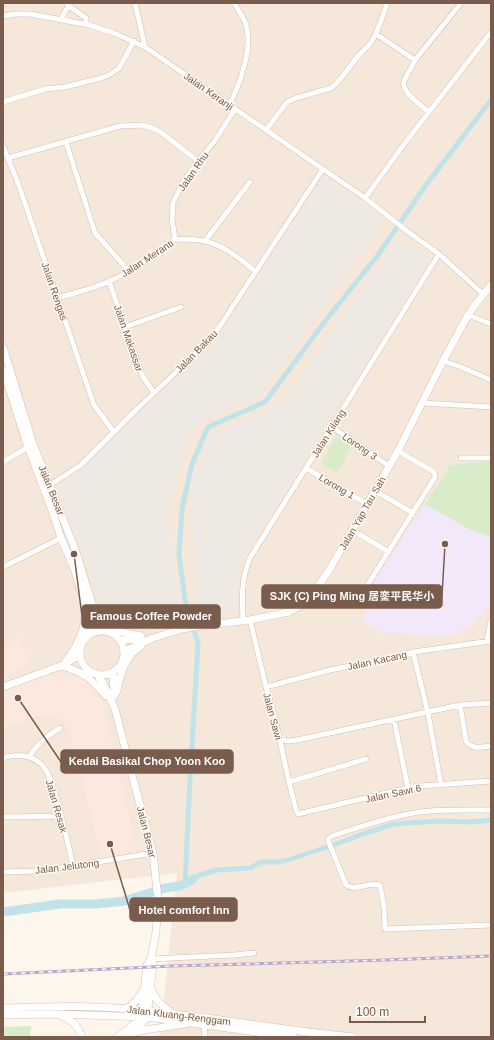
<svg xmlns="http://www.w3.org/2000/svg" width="494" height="1040" font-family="Arial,'Noto Sans SC',sans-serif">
	<rect width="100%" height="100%" fill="#fdf6ec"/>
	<path fill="#f5e8da" d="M 3,3 L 491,3 L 491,1037 L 153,1037 L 160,1034 L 177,873 L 3,893 Z"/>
	<path fill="#fde8e0" d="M 19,639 L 29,666 L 3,676 L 3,645 Z
		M 63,669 L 75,674 L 91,684 L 103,705 L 137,852 L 102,859 L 70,731 L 63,720 L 51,715 L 41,715 L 9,726 L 3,711 L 3,692 Z"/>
	<path fill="#efe9e4" d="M 323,177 L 384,220 L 258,397 L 192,427 L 167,504 L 182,622 L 157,629 L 126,628 L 103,611 L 60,485 L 213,347 Z
		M 398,240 L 430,258 L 240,563 L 236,611 L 199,616 L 191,482 L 214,433 L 281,405 Z"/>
	<path fill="#f3e8fa" d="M 491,461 L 491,604 L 473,624 L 458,633 L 444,636 L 383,633 L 363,621 L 373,584 L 450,465 Z"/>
	<path fill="#d8ecc9" d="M 336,437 L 352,447 L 337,473 L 321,463 Z
		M 491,461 L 491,537 L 471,530 L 425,504 L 450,465 Z
		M 31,1026 L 30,1037 L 3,1037 L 3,1027 Z"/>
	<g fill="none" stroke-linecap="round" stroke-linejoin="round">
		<path stroke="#bfe3e8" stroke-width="5" d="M 193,879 L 200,875 L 217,870 L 250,868 L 262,862 L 278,862 L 288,860 L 339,843 L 363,834 L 394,824 L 439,821 L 471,822 L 491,820
			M 185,884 L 190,778 L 198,644 L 185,600 L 179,554 L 182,509 L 192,464 L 208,427 L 265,402 L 326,320 L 378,255 L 426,185 L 491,100"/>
		<path stroke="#bfe3e8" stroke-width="9" d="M 3,912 L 60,904 L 97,904 L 124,901 L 165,888 L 179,886 L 185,884 L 193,879"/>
		<defs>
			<path id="street" d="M 67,3 L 69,6 L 86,18 L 86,24
				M 135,3 L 145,47
				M 3,16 L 16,14 L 30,14 L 89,25 L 114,33 L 145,47 L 365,198 L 407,231 L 439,254 L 483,294
				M 61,20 L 64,13 L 69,6
				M 376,34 L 415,60 L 461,3
				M 415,60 C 412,67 407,74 404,81 C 401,92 421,105 429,112
				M 3,102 L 45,89 L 65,87 L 101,78 L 109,75 L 119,68 L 134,41
				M 229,105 C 240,85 253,47 246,25 C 244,17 238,10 234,3
				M 266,130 L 287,102 L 296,98 L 331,88 C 343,79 349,66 359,55 C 363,50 369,46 372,41 C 379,29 383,16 387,3
				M 66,142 L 95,233 L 129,271
				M 3,146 L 18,183 L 94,405 L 113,431
				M 8,158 L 120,126 L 142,125 L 155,129 L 162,133 L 198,161
				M 365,198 L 405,143 L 491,32
				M 175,239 L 172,219 L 173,203 L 182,184 L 198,161 L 214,142 L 235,109
				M 205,241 L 250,182
				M 109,281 L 142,375 L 154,393
				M 57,298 C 74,293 95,288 110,281 C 134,270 155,255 175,239 C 184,239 194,239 204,241 C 224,245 240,259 255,271
				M 468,315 L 491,324
				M 125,327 L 181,307
				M 443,361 L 461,367 L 491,380
				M 422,403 L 491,407
				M 332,427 L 389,466
				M 461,458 L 491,458
				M 3,462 L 28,447
				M 306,468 L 367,504
				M 50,485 L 81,465 L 137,409 L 209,341 L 222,323 L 323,169
				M 375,491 L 413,513
				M 352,530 L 389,552
				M 3,567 L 61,538
				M 360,597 L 435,477 L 435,475 L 434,472 L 398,451
				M 250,620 L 266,687 L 275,718 L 289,782 L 296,810 L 298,814 L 408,788 L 420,786 L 491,781
				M 243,621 C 242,599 241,578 250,558 L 439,254
				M 487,641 L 491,621
				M 413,652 L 428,713 L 441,785
				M 266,687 L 330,670 L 396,657 L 413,652 L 491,641
				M 460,705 L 466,741 C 471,750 482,747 491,746
				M 394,720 L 408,788
				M 280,740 L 288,741 L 297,740 L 460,705 L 491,703
				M 29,757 C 37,744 46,736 60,728
				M 3,758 C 17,753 33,755 43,766 C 50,775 53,786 56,797 C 63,820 68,843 73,866
				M 289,782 L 366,759
				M 491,810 C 464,810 435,809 408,814 C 382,819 357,828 332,836 L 329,838 L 328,840 L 346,885 C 356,892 369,881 380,885 L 384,907 L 385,929 L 491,925
				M 3,817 L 61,816
				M 3,872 L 41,871 L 73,866 L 153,853
				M 151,959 L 234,955 L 254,953
				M 204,1022 L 205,1037"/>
			<path id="secondary" d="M 3,347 L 33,444 L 75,549 L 96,616 L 98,624 L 103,631
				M 3,370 L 28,447 L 53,513 L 61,538 L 74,568 L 89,617 L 89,635
				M 98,614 C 109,632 122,632 141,636 L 142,639
				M80 653a22 22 0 1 1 44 0a22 22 0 1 1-44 0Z
				M 120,640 L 141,639
				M 124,652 L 133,647 L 153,638 L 182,629 L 200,626 L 250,620 L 289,612 L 300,606 L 309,599 L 328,572 L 398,451 L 443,361 L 468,315 L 475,305 L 491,285
				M 66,661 C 77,647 85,632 85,614
				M 61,666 C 83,671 91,679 106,696
				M 113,672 L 114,695
				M 96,674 L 103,683 L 115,709 L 131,771 L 153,853 L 158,899 L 156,932 L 151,959 L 147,965 L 142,1010 C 138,1023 128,1030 117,1037
				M 3,687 L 63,665 L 80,655
				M 114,696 L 117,691 L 119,681 L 124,666 L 132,653 L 141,646
				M 151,988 C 156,1002 161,1004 172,1013
				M 3,1008 C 44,1007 86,1005 127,1009 C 203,1015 277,1030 353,1037
				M 126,1008 C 135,1005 139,997 144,989
				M 3,1015 L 57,1014 L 147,1017 L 293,1037
				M 60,1015 C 71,1020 78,1025 82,1037
				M 136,1032 L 144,1030 L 185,1024
				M 128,1037 L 138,1029 L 147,1017 L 153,965 L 151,959"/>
		</defs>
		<use href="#street" stroke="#d1beb0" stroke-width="6"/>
		<use href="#secondary" stroke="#d6c0b0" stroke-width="8"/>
		<use href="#street" stroke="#fff" stroke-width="5"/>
		<use href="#secondary" stroke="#fff" stroke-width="7"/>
		<defs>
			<path id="rail" d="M 3,974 L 172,966 L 385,960 L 491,956"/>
		</defs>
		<use href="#rail" stroke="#b9a8c9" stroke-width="3"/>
		<use href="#rail" stroke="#fffaf3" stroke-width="1.5" stroke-dasharray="4.5" stroke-linecap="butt"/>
	</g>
	<g text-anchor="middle" stroke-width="3" stroke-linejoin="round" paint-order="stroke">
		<g font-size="10" fill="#7a5c4d" stroke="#fffaf3">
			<text transform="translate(209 91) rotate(35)" y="4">Jalan Keranji</text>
			<text transform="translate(193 171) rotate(-55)" y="4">Jalan Rhu</text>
			<text transform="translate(147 258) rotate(-33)" y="4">Jalan Meranti</text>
			<text transform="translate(55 291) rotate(71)" y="4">Jalan Rengas</text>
			<text transform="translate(129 338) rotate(71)" y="4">Jalan Makassar</text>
			<text transform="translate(196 351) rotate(-46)" y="4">Jalan Bakau</text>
			<text transform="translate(328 433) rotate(-58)" y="4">Jalan Kilang</text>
			<text transform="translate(360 446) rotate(34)" y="4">Lorong 3</text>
			<text transform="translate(337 486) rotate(30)" y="4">Lorong 1</text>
			<text transform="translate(52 490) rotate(68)" y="4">Jalan Besar</text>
			<text transform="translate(362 513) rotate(-60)" y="4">Jalan Yap Tau Sah</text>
			<text transform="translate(377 660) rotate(-12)" y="4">Jalan Kacang</text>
			<text transform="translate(273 716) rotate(75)" y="4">Jalan Sawi</text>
			<text transform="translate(393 793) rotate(-12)" y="4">Jalan Sawi 6</text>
			<text transform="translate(57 806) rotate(74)" y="4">Jalan Resak</text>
			<text transform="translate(147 832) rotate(76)" y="4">Jalan Besar</text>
			<text transform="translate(67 866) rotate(-7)" y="4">Jalan Jelutong</text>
			<text transform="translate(179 1015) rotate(7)" y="4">Jalan Kluang-Renggam</text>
		</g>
	</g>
	<path fill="none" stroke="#7a5c4d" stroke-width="1.5" d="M445 544L442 596M74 554L82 616M18 698L61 762M110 844L130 910"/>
	<g fill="#7a5c4d" stroke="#fffaf3" stroke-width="1.5">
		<circle cx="445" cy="544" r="4"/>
		<circle cx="74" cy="554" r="4"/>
		<circle cx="18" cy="698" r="4"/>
		<circle cx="110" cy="844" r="4"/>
	</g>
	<g fill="#7a5c4d" stroke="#7a5c4d" stroke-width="1.5">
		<rect x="262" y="585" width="180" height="23" rx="4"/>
		<rect x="82" y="605" width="138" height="23" rx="4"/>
		<rect x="61" y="750" width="172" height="23" rx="4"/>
		<rect x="130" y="898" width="107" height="23" rx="4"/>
	</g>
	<g font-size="11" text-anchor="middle" font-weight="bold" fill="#fff">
		<text x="352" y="600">SJK (C) Ping Ming 居銮平民华小</text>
		<text x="151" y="620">Famous Coffee Powder</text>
		<text x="147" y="765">Kedai Basikal Chop Yoon Koo</text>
		<text x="184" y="914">Hotel comfort Inn</text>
	</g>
	<rect width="494" height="1040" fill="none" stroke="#7a5c4d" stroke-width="8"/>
	<path d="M350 1016v6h75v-6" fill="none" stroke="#7a5c4d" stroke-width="2"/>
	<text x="356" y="1016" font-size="12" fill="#7a5c4d" stroke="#fffaf3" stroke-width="3" paint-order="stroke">100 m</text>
</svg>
